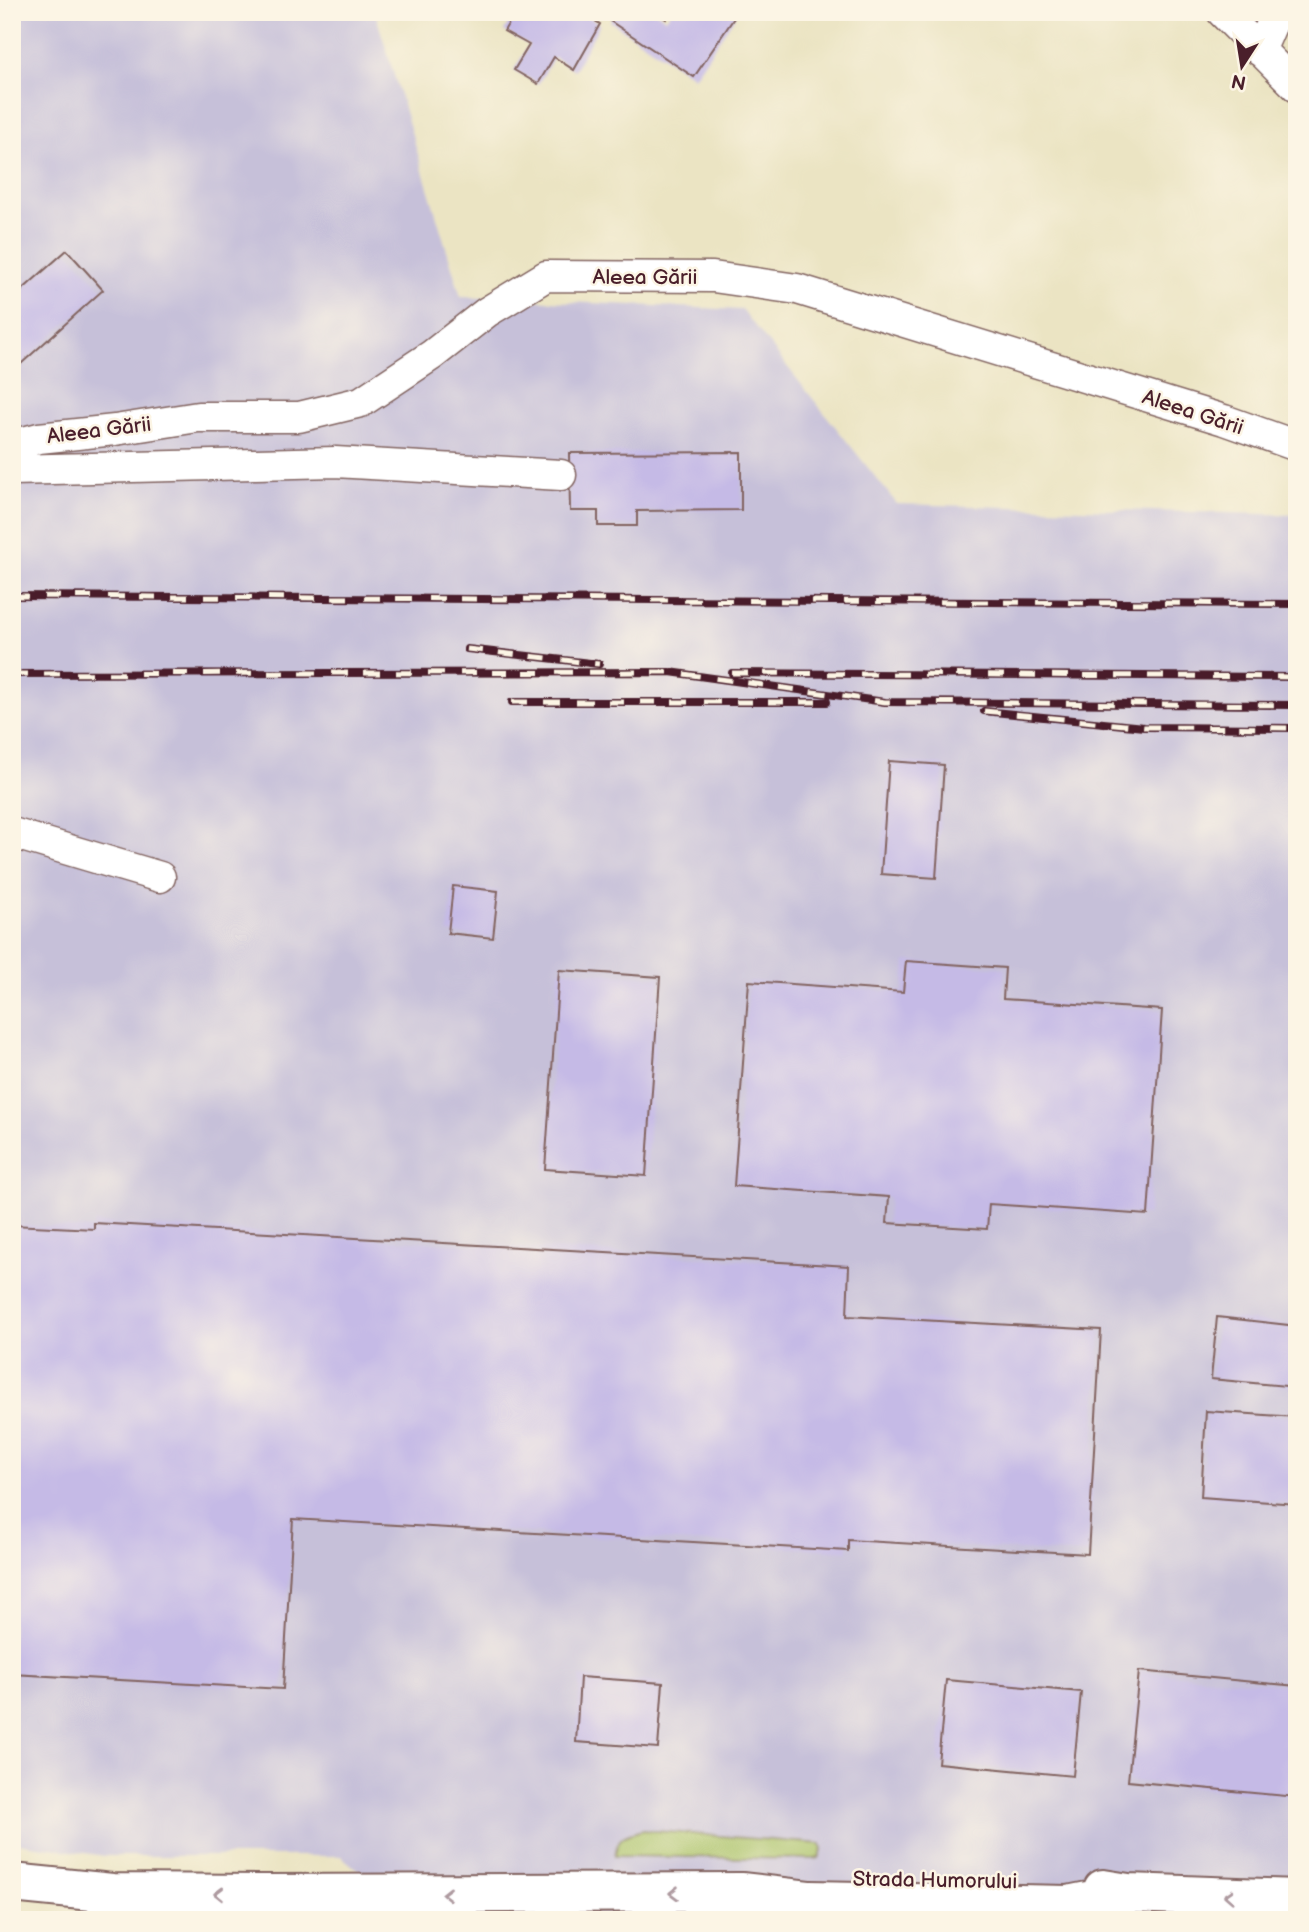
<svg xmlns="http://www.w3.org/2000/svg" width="1309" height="1932" font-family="'Balsamiq Sans',sans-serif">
	<rect width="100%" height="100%" fill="#fcf5e5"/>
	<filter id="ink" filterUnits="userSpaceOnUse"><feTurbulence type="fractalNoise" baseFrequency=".0143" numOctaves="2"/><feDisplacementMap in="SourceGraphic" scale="14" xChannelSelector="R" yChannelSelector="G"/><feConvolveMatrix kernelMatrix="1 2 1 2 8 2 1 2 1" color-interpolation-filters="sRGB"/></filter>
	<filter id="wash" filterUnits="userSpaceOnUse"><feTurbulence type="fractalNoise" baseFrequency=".00686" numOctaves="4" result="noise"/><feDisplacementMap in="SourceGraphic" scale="28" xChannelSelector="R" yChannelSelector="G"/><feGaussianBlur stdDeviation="1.57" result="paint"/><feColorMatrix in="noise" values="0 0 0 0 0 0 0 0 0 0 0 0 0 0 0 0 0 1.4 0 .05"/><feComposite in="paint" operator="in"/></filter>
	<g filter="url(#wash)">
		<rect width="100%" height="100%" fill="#ebe4c3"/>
		<path fill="#c6c0d9" d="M 12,12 L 375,12 L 461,297 L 742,310 L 897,504 L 1297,515 L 1297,1920 L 419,1920 L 341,1856 L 105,1856 L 12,1842 Z"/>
		<path fill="#aac369" stroke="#7a714a" stroke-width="2" d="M 643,1830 L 821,1844 L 822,1851 L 819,1858 L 814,1859 L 615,1856 C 618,1835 624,1835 643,1830 Z"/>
		<g id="blocks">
			<path fill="#c5bae6" d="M 515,12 L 580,12 L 600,24 L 574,70 L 554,57 L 538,84 L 514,70 L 529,45 L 504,31 Z
				M 615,12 L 656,12 L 666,19 L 671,12 L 738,12 L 694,77 L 610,21 Z
				M 67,250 L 103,290 L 12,372 L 12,299 Z
				M 741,452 L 741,510 L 637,511 L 637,526 L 598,526 L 598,511 L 570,511 L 569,453 Z
				M 889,761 L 944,765 L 936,878 L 881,874 Z
				M 453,886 L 498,891 L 493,938 L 448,933 Z
				M 906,961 L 1005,968 L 1003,999 L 1162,1010 L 1148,1215 L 989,1204 L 987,1229 L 887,1223 L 889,1197 L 734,1186 L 749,981 L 903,992 Z
				M 559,970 L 660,977 L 646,1176 L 545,1169 Z
				M 94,1223 L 849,1266 L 847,1316 L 1101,1330 L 1088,1554 L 848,1540 L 848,1551 L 293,1519 L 283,1689 L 12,1674 L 12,1225 L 94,1229 Z
				M 1217,1317 L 1297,1326 L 1297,1387 L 1211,1379 Z
				M 1206,1411 L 1297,1417 L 1297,1504 L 1201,1497 Z
				M 1139,1671 L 1297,1686 L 1297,1797 L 1128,1781 Z
				M 580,1677 L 663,1683 L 658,1748 L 576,1742 Z
				M 946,1680 L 1081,1692 L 1073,1776 L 938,1763 Z"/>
		</g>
	</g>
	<g filter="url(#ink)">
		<use href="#blocks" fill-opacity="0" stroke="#826460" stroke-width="2"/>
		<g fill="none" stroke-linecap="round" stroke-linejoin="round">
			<defs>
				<path id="street" d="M 1222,12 L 1297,87
					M 1260,51 L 1277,12
					M 12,445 L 39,438 L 115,430 L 198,417 L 299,417 L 361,402 L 432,355 L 487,312 L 546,276 L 713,277 L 797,289 L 1224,420 L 1297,446
					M 12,470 L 335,462 L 561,475
					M 12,833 L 160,877"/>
				<path id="primary" d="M 12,1883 L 112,1893 L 265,1894 L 743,1892 L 810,1900 L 1068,1905 L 1128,1893
					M 1103,1889 L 1128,1893 L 1297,1899"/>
			</defs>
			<use href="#street" stroke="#826460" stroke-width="33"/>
			<use href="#primary" stroke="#826460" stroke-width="42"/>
			<use href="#street" stroke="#fff" stroke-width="30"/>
			<use href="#primary" stroke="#fff" stroke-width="38"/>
			<defs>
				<path id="rail" d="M 12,596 L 1297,604
					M 467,649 L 599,664
					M 732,673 L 1297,677
					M 12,674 L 670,672 L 885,702 L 1297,705
					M 512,702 L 827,702
					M 984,711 L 1144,727 L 1297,728"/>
			</defs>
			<use href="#rail" stroke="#4a1f2b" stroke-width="8"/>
			<use href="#rail" stroke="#fcf5e5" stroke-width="5" stroke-dasharray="16" stroke-linecap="butt"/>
		</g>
		<defs><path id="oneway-chevron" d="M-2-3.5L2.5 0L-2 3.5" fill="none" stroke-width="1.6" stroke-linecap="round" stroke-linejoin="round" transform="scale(1.75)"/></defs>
		<g stroke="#ae9aa0">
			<use href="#oneway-chevron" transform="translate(674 1893) rotate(179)"/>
			<use href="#oneway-chevron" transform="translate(219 1894) rotate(-179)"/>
			<use href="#oneway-chevron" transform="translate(447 1894) rotate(180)"/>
			<use href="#oneway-chevron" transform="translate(1229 1896) rotate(-177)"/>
		</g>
	</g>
	<g text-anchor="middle" stroke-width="5" stroke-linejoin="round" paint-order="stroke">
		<g font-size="21" fill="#4a1f2b" stroke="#fcf5e5">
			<text x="645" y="284">Aleea Gării</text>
			<text transform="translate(1193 412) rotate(18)" y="7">Aleea Gării</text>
			<text transform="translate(99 430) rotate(-7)" y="7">Aleea Gării</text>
			<text transform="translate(935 1880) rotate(1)" y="7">Strada Humorului</text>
		</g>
	</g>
	<rect width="1309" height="1932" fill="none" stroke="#fcf5e5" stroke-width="42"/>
	<g transform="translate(1242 66) rotate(192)" stroke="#fcf5e5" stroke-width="5" paint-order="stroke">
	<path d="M0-5L12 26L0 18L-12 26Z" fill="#4a1f2b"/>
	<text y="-10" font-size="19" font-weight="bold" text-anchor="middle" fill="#4a1f2b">N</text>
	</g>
</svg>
